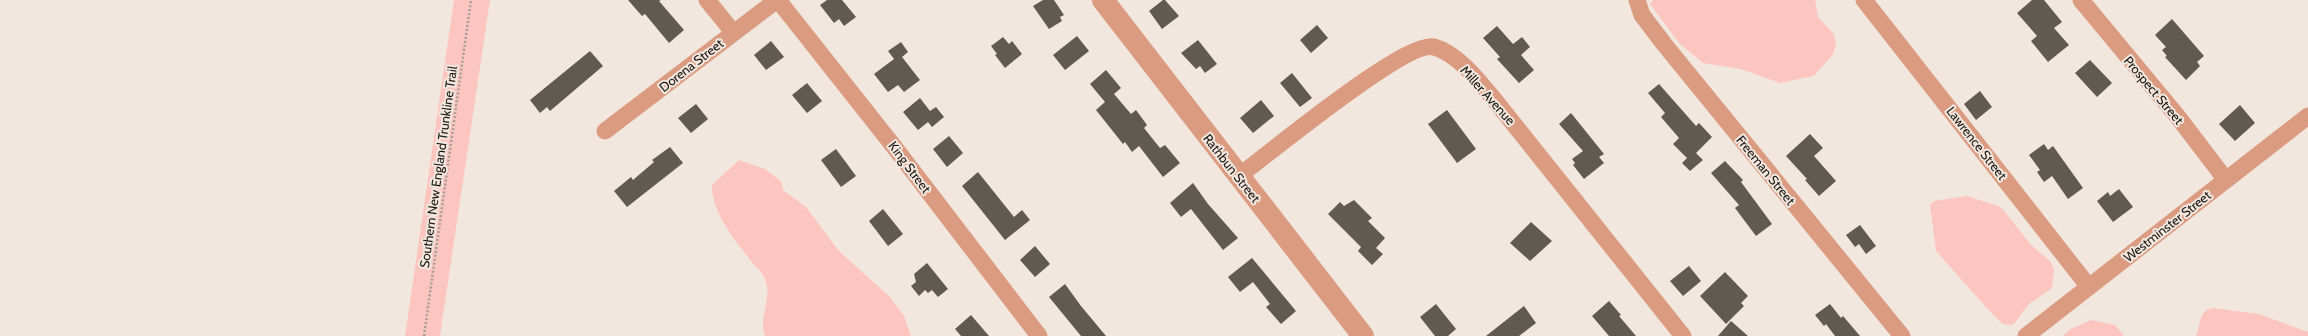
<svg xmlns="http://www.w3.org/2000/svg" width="2308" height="336" font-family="Cabin,sans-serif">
	<rect width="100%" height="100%" fill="#f2e7de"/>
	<path fill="#fcc5bf" d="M 454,0 L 490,0 L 440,336 L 405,336 Z
		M 1653,0 L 1815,0 L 1818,17 L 1834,34 L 1836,44 L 1833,54 L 1814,76 L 1780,83 L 1741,69 L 1703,63 L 1680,44 L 1650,4 Z
		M 739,160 L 765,169 L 781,181 L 783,190 L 806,207 L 838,250 L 890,297 L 904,316 L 911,336 L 765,336 C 758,318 773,298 765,279 C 763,273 756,267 752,262 C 735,240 712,214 712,185 Z
		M 1967,196 L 2001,207 L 2031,245 L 2049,260 L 2054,269 L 2052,288 L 2029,304 L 2013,325 L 2003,324 L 1993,315 L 1936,251 L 1930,205 L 1934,201 Z
		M 2213,308 L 2259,314 L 2308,332 L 2308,336 L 2196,336 C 2202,324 2197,311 2213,308 Z
		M 2091,320 L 2115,325 L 2124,336 L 2063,336 L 2069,330 Z"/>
	<path fill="#605a50" d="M 628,0 L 661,0 L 659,1 L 684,30 L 669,43 L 645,14 L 642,16 Z
		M 827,0 L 842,0 L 856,17 L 844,26 L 839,19 L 834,23 L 820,5 Z
		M 1043,0 L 1054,0 L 1064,15 L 1060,17 L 1062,21 L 1049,29 L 1033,6 Z
		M 1163,0 L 1165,0 L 1179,16 L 1162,29 L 1149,11 Z
		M 2032,0 L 2044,0 L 2062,22 L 2054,28 L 2069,45 L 2048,62 L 2031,41 L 2037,36 L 2017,13 Z
		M 2172,19 L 2204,56 L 2197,62 L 2200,66 L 2186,80 L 2165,57 L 2167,56 L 2162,50 L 2166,47 L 2155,35 Z
		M 1317,25 L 1328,38 L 1311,53 L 1300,40 Z
		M 1497,26 L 1513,44 L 1522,37 L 1530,47 L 1521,55 L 1534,70 L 1519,83 L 1497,59 L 1500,57 L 1483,38 Z
		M 1077,36 L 1089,51 L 1065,70 L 1053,55 Z
		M 1003,37 L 1009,44 L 1012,41 L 1022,54 L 1005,68 L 995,55 L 997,54 L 991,46 Z
		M 1198,40 L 1217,64 L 1205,73 L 1200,66 L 1196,69 L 1181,53 Z
		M 771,41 L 784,57 L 766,70 L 754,55 Z
		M 901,42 L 908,52 L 902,57 L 920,80 L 904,92 L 898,85 L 888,92 L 874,74 L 894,59 L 888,51 Z
		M 590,51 L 603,66 L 550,111 L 547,107 L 540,113 L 530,100 Z
		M 2090,60 L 2112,83 L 2097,97 L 2075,73 Z
		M 1106,70 L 1121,88 L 1114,94 L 1131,114 L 1136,110 L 1147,125 L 1144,128 L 1160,148 L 1165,145 L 1180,163 L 1163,177 L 1139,146 L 1132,152 L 1125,142 L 1123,144 L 1096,110 L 1105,102 L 1090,84 Z
		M 1292,73 L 1312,98 L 1300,107 L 1280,83 Z
		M 807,83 L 822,101 L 807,113 L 792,95 Z
		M 1659,84 L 1696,126 L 1699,123 L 1712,137 L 1696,153 L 1703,160 L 1690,171 L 1682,163 L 1687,158 L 1673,144 L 1679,138 L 1661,117 L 1665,113 L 1648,93 Z
		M 1980,91 L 1992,107 L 1976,120 L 1964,104 Z
		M 920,98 L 930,111 L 936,107 L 944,117 L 932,127 L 928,122 L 918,130 L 903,112 Z
		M 1261,100 L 1274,116 L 1253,133 L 1240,118 Z
		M 696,104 L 708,119 L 691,133 L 678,118 Z
		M 2240,105 L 2255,123 L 2235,141 L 2219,124 Z
		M 1447,110 L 1476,149 L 1457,163 L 1428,124 Z
		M 1571,113 L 1604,154 L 1599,157 L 1604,163 L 1584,179 L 1573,165 L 1575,163 L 1572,159 L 1583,151 L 1559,124 Z
		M 1810,134 L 1823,148 L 1814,156 L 1836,181 L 1819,196 L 1805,180 L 1807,179 L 1786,156 Z
		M 949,136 L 963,153 L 947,167 L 933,149 Z
		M 2044,144 L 2048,150 L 2053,146 L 2083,188 L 2068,199 L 2052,176 L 2044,182 L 2037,172 L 2040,170 L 2029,155 Z
		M 670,147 L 683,163 L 627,207 L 614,191 L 631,177 L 633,180 L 654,162 L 652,160 Z
		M 836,149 L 856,176 L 841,187 L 821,160 Z
		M 1725,161 L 1743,180 L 1741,182 L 1772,224 L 1756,236 L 1735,208 L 1739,205 L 1711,173 Z
		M 978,172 L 1014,217 L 1022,210 L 1030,220 L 1005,240 L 962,186 Z
		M 1193,183 L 1208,204 L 1238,238 L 1223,250 L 1191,209 L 1181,217 L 1170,203 Z
		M 2119,189 L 2133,207 L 2113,222 L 2097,201 L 2108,192 L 2110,196 Z
		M 1354,200 L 1372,218 L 1368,221 L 1385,238 L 1376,248 L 1383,254 L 1372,265 L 1358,251 L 1361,247 L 1328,214 L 1340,202 L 1344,206 Z
		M 883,209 L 903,234 L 888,246 L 869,221 Z
		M 1531,222 L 1552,241 L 1530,261 L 1510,243 Z
		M 1860,225 L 1876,246 L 1866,254 L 1859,244 L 1855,247 L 1846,235 Z
		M 1035,246 L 1050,264 L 1035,277 L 1020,260 Z
		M 1252,258 L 1296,311 L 1281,324 L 1266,307 L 1270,304 L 1253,282 L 1240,292 L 1228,277 Z
		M 927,263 L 948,289 L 938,297 L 932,290 L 928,293 L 925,290 L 919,296 L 911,286 L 916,282 L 914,274 Z
		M 1689,266 L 1701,281 L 1683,296 L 1670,281 Z
		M 1725,272 L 1748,296 L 1741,303 L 1744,306 L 1726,324 L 1700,296 Z
		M 1065,284 L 1081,306 L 1106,336 L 1081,336 L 1049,297 Z
		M 1609,301 L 1621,315 L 1619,316 L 1636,336 L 1609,336 L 1592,316 Z
		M 1436,304 L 1456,329 L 1448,336 L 1435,336 L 1420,317 Z
		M 1830,304 L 1841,318 L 1843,316 L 1860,336 L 1835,336 L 1826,324 L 1824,326 L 1815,315 Z
		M 1524,306 L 1536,323 L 1519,336 L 1486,336 Z
		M 971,315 L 989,336 L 961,336 L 955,329 Z
		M 1731,321 L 1748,336 L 1718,336 Z"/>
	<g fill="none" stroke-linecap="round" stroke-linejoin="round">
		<path stroke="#a69d97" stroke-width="2.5" stroke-dasharray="2 2" stroke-linecap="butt" d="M 424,336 L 471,0"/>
		<path stroke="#da9b80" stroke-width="17" d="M 707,0 L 733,32
			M 778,0 L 895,148 L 1039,336
			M 1637,0 L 1642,15 L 1664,44 L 1902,336
			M 1864,0 L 2089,287
			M 2081,0 L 2178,117 L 2226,180
			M 605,131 L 777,0
			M 1239,176 C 1267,155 1407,39 1434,47 C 1458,53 1482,85 1497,103 L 1683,336
			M 2026,336 L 2308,116"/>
		<path stroke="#da9b80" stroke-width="22" d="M 1103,0 L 1363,336"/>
	</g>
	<g text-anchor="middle" stroke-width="4" stroke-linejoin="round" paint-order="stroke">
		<g font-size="13" fill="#1a1613" stroke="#f2e7de">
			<text transform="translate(691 65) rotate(-38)" y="5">Dorena Street</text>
			<text transform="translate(2154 90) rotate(50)" y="5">Prospect Street</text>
			<text transform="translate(1488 95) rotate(48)" y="5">Miller Avenue</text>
			<text transform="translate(1977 143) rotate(52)" y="5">Lawrence Street</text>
			<text transform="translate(438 167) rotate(-82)" y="5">Southern New England Trunkline Trail</text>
			<text transform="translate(910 167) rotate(53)" y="5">King Street</text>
			<text transform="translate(1232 168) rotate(52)" y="5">Rathbun Street</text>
			<text transform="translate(1766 170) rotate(51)" y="5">Freeman Street</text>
			<text transform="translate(2167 226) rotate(-38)" y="5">Westminster Street</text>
		</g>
	</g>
</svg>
